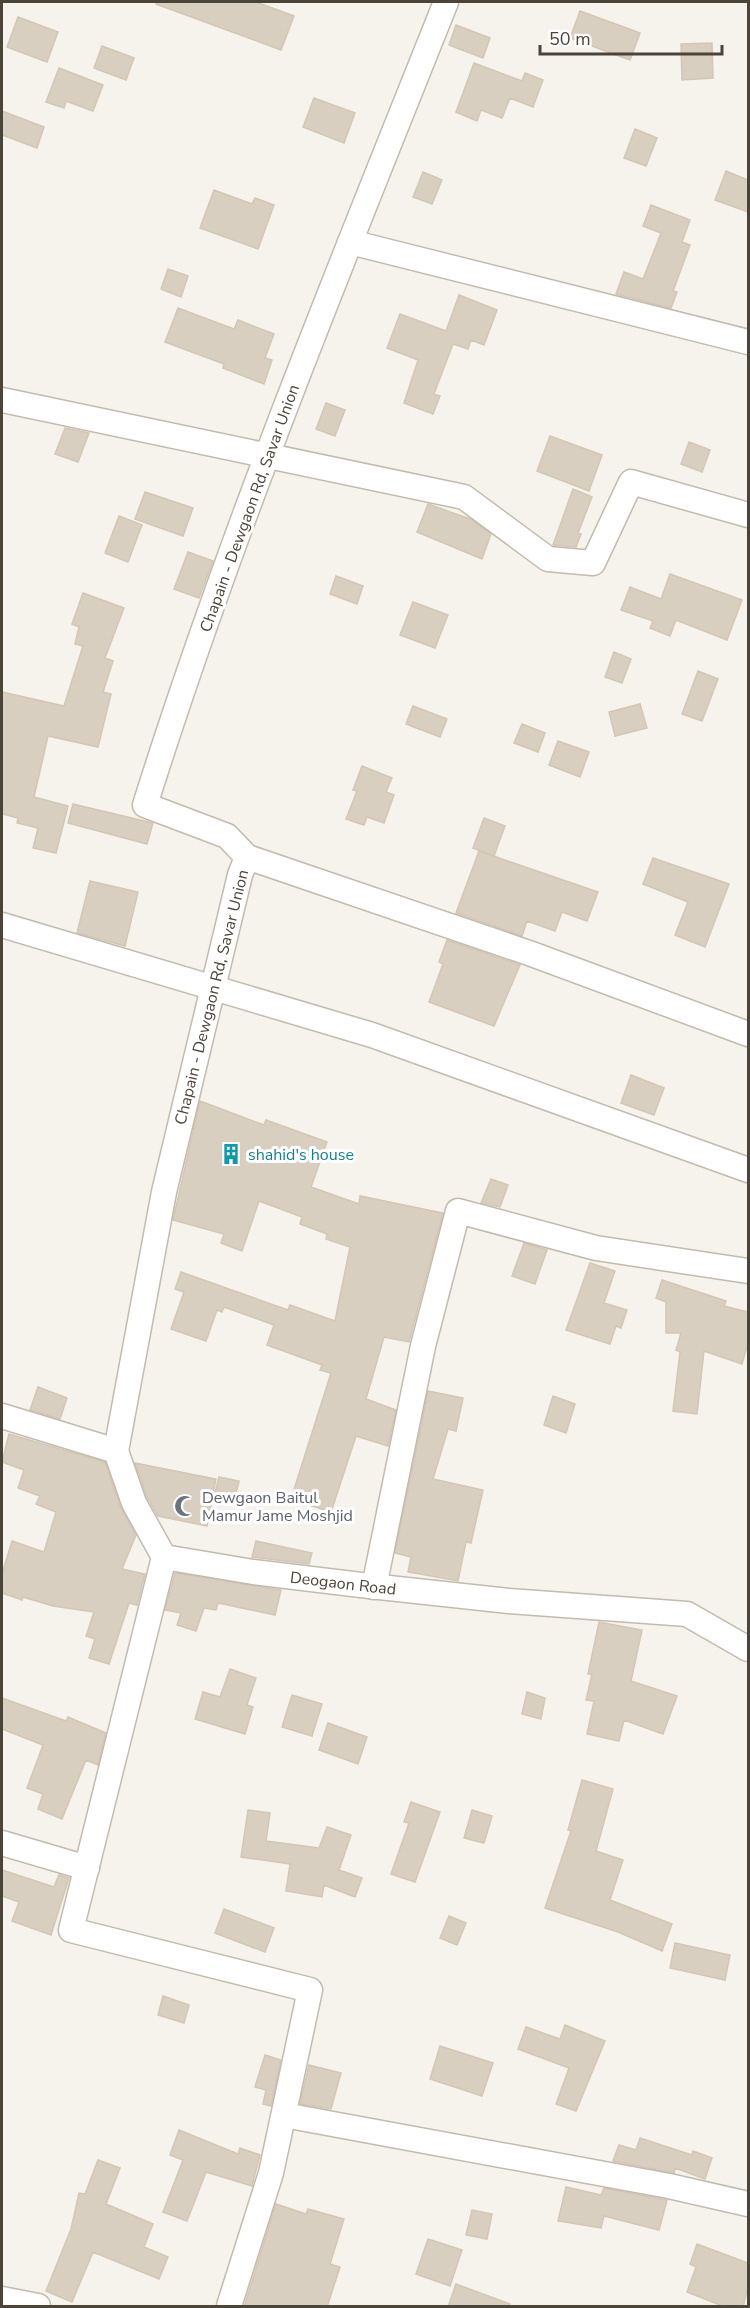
<svg xmlns="http://www.w3.org/2000/svg" width="750" height="2308" font-family="'Nunito Sans',sans-serif">
	<rect width="100%" height="100%" fill="#f6f3ec"/>
	<path fill="#d8cfc1" stroke="#d3c7b4" stroke-width="1.5" d="M 157,2 L 256,2 L 294,16 L 281,50 L 156,4 Z
		M 580,11 L 640,33 L 630,60 L 570,38 Z
		M 18,17 L 58,32 L 47,62 L 7,47 Z
		M 456,25 L 490,38 L 483,58 L 449,45 Z
		M 712,43 L 713,78 L 682,80 L 681,44 Z
		M 102,46 L 134,58 L 126,80 L 94,68 Z
		M 474,63 L 522,81 L 525,73 L 543,80 L 533,107 L 510,98 L 502,118 L 481,110 L 477,121 L 456,112 Z
		M 59,68 L 103,85 L 93,111 L 66,101 L 64,108 L 46,102 Z
		M 314,98 L 355,113 L 344,143 L 303,127 Z
		M 2,111 L 44,127 L 37,148 L 2,135 Z
		M 635,129 L 657,138 L 646,166 L 624,158 Z
		M 726,171 L 748,180 L 748,212 L 715,200 Z
		M 423,172 L 442,180 L 432,204 L 413,197 Z
		M 214,190 L 252,204 L 255,198 L 274,205 L 258,249 L 200,228 Z
		M 651,205 L 690,220 L 682,242 L 690,245 L 673,291 L 677,292 L 671,308 L 616,294 L 624,272 L 643,279 L 661,233 L 643,226 Z
		M 168,269 L 188,276 L 181,297 L 161,289 Z
		M 459,295 L 497,310 L 484,345 L 471,340 L 468,349 L 453,344 L 434,394 L 440,396 L 433,414 L 404,403 L 418,360 L 387,348 L 400,314 L 446,331 Z
		M 178,308 L 234,329 L 238,320 L 274,334 L 265,358 L 272,360 L 264,384 L 223,368 L 224,364 L 165,342 Z
		M 326,403 L 345,410 L 335,436 L 316,429 Z
		M 65,428 L 89,433 L 78,462 L 55,454 Z
		M 550,436 L 602,455 L 589,491 L 537,471 Z
		M 689,442 L 710,450 L 702,472 L 681,464 Z
		M 573,489 L 592,497 L 578,533 L 581,534 L 576,547 L 553,545 Z
		M 145,492 L 193,508 L 183,536 L 135,519 Z
		M 428,504 L 470,519 L 491,534 L 482,559 L 417,532 Z
		M 119,516 L 142,525 L 128,562 L 105,553 Z
		M 188,552 L 213,561 L 199,598 L 174,589 Z
		M 670,574 L 742,600 L 727,640 L 676,620 L 670,636 L 650,628 L 653,621 L 621,610 L 630,587 L 661,599 Z
		M 336,576 L 363,586 L 357,604 L 330,594 Z
		M 83,593 L 124,608 L 105,658 L 113,661 L 103,692 L 111,694 L 98,747 L 48,736 L 34,797 L 68,806 L 56,853 L 33,848 L 38,828 L 17,823 L 18,818 L 2,814 L 2,692 L 64,706 L 83,646 L 75,644 L 79,627 L 72,624 Z
		M 413,602 L 448,615 L 435,648 L 400,635 Z
		M 614,652 L 631,659 L 622,683 L 605,677 Z
		M 698,671 L 718,679 L 702,721 L 682,714 Z
		M 640,704 L 647,728 L 615,736 L 609,712 Z
		M 413,706 L 447,719 L 440,737 L 406,724 Z
		M 522,724 L 545,733 L 538,752 L 514,743 Z
		M 558,741 L 589,752 L 580,777 L 549,765 Z
		M 362,766 L 392,778 L 386,792 L 394,795 L 384,823 L 367,817 L 364,825 L 346,819 L 357,791 L 353,790 Z
		M 73,804 L 153,823 L 147,844 L 68,823 Z
		M 484,818 L 505,826 L 494,856 L 473,848 Z
		M 479,851 L 598,892 L 587,921 L 562,912 L 555,931 L 527,921 L 522,936 L 456,913 Z
		M 653,858 L 729,884 L 705,947 L 675,935 L 688,902 L 643,884 Z
		M 90,881 L 138,892 L 125,946 L 77,933 Z
		M 447,940 L 520,965 L 494,1026 L 429,1002 L 443,964 L 439,962 Z
		M 631,1075 L 664,1088 L 654,1115 L 621,1103 Z
		M 200,1101 L 264,1125 L 266,1120 L 327,1142 L 311,1187 L 359,1204 L 360,1196 L 443,1213 L 409,1342 L 384,1337 L 366,1399 L 396,1410 L 388,1446 L 356,1436 L 331,1512 L 291,1499 L 331,1373 L 320,1370 L 322,1365 L 267,1345 L 274,1325 L 224,1307 L 222,1312 L 217,1310 L 206,1341 L 171,1329 L 184,1292 L 175,1289 L 181,1272 L 288,1310 L 290,1305 L 335,1321 L 350,1247 L 326,1239 L 327,1234 L 300,1224 L 302,1217 L 259,1201 L 242,1251 L 221,1243 L 224,1234 L 173,1220 Z
		M 491,1179 L 508,1185 L 500,1207 L 481,1203 Z
		M 524,1243 L 547,1250 L 535,1284 L 512,1276 Z
		M 590,1263 L 615,1271 L 604,1303 L 627,1310 L 621,1328 L 616,1326 L 610,1344 L 566,1330 Z
		M 662,1280 L 726,1301 L 724,1306 L 748,1312 L 748,1343 L 742,1364 L 704,1351 L 697,1414 L 673,1411 L 680,1352 L 676,1350 L 681,1333 L 666,1333 L 666,1302 L 656,1298 Z
		M 38,1387 L 67,1398 L 60,1419 L 30,1410 Z
		M 428,1391 L 463,1398 L 456,1431 L 448,1429 L 433,1479 L 483,1490 L 471,1543 L 466,1542 L 458,1581 L 408,1572 L 411,1557 L 395,1553 Z
		M 553,1396 L 575,1404 L 566,1433 L 544,1425 Z
		M 9,1434 L 105,1462 L 121,1508 L 136,1535 L 122,1569 L 145,1574 L 137,1605 L 129,1603 L 109,1664 L 89,1658 L 95,1639 L 86,1636 L 94,1612 L 53,1606 L 23,1597 L 22,1600 L 2,1593 L 2,1574 L 12,1541 L 44,1552 L 56,1512 L 36,1504 L 40,1496 L 18,1488 L 24,1470 L 2,1462 Z
		M 135,1463 L 216,1479 L 207,1526 L 158,1516 L 147,1497 Z
		M 219,1477 L 239,1481 L 234,1502 L 214,1497 Z
		M 256,1541 L 312,1553 L 309,1564 L 252,1557 Z
		M 175,1573 L 281,1590 L 275,1615 L 218,1603 L 216,1610 L 204,1608 L 196,1631 L 177,1625 L 181,1613 L 165,1610 Z
		M 599,1622 L 642,1630 L 631,1681 L 677,1696 L 663,1734 L 624,1720 L 619,1741 L 587,1734 L 594,1701 L 586,1700 L 592,1674 L 588,1674 Z
		M 230,1669 L 256,1678 L 247,1705 L 253,1707 L 245,1734 L 195,1719 L 203,1692 L 220,1697 Z
		M 527,1692 L 545,1698 L 541,1719 L 522,1714 Z
		M 292,1695 L 322,1704 L 312,1736 L 282,1727 Z
		M 2,1698 L 66,1721 L 68,1717 L 106,1733 L 98,1765 L 86,1760 L 62,1819 L 38,1809 L 43,1794 L 27,1788 L 43,1745 L 2,1729 Z
		M 328,1723 L 367,1737 L 358,1764 L 319,1750 Z
		M 582,1780 L 613,1789 L 596,1851 L 623,1860 L 610,1900 L 672,1924 L 662,1951 L 618,1932 L 545,1908 L 571,1831 L 568,1830 Z
		M 411,1802 L 440,1812 L 415,1882 L 391,1874 L 409,1823 L 404,1822 Z
		M 248,1810 L 270,1813 L 266,1841 L 319,1848 L 327,1827 L 351,1835 L 339,1870 L 362,1878 L 355,1897 L 324,1885 L 322,1897 L 286,1891 L 290,1864 L 241,1857 Z
		M 472,1810 L 492,1816 L 484,1843 L 464,1838 Z
		M 2,1870 L 54,1887 L 59,1875 L 69,1878 L 51,1935 L 12,1921 L 19,1902 L 2,1896 Z
		M 224,1909 L 274,1928 L 265,1952 L 215,1933 Z
		M 449,1916 L 466,1923 L 457,1945 L 440,1938 Z
		M 675,1943 L 730,1955 L 725,1980 L 670,1968 Z
		M 163,1996 L 189,2005 L 184,2023 L 158,2015 Z
		M 565,2025 L 605,2041 L 576,2111 L 556,2104 L 569,2068 L 518,2049 L 526,2027 L 560,2039 Z
		M 440,2046 L 493,2063 L 482,2096 L 430,2079 Z
		M 265,2055 L 281,2060 L 271,2106 L 263,2104 L 266,2090 L 255,2087 Z
		M 309,2065 L 341,2073 L 331,2109 L 300,2104 Z
		M 179,2130 L 238,2154 L 240,2148 L 260,2155 L 252,2186 L 206,2172 L 187,2221 L 163,2212 L 183,2160 L 170,2155 Z
		M 640,2138 L 692,2155 L 693,2151 L 712,2158 L 705,2179 L 675,2168 L 674,2173 L 613,2161 L 619,2145 L 636,2150 Z
		M 98,2160 L 120,2168 L 106,2204 L 153,2224 L 144,2247 L 168,2257 L 159,2279 L 93,2252 L 72,2302 L 46,2291 L 71,2229 L 79,2193 L 85,2194 Z
		M 566,2187 L 601,2195 L 604,2188 L 667,2200 L 659,2230 L 604,2216 L 601,2228 L 558,2221 Z
		M 276,2204 L 306,2214 L 308,2209 L 344,2219 L 330,2264 L 340,2267 L 327,2307 L 244,2307 Z
		M 472,2210 L 492,2214 L 487,2239 L 466,2235 Z
		M 428,2239 L 462,2250 L 450,2286 L 416,2274 Z
		M 697,2244 L 748,2263 L 748,2287 L 743,2307 L 725,2307 L 687,2292 L 696,2267 L 690,2264 Z
		M 456,2284 L 510,2304 L 509,2307 L 448,2307 Z"/>
	<g fill="none" stroke-linecap="round" stroke-linejoin="round">
		<defs>
			<g id="street">
				<path id="s1" d="M 446,2 C 340,267 231,532 145,805 L 227,836 L 247,857 L 240,875 L 164,1192 L 116,1451 L 134,1503 L 164,1557 L 253,1572 L 361,1585 L 509,1601 L 687,1614 L 748,1649"/>
				<path d="M 350,242 L 748,342"/>
				<path d="M 2,400 L 464,497 L 548,559 L 593,563 L 631,482 L 748,515"/>
				<path d="M 247,857 L 529,953 L 748,1034"/>
				<path d="M 2,925 L 372,1035 L 748,1170"/>
				<path d="M 2,1416 L 116,1451"/>
				<path d="M 164,1557 L 71,1930 L 310,1990 L 271,2173 L 229,2306"/>
				<path d="M 374,1587 L 423,1346 L 458,1211 L 596,1248 L 748,1271"/>
				<path d="M 2,1843 L 87,1868"/>
				<path d="M 284,2115 L 669,2186 L 748,2204"/>
				<path d="M 2,2299 L 38,2306"/>
			</g>
		</defs>
		<use href="#street" stroke="#c2bbae" stroke-width="27"/>
		<use href="#street" stroke="#fff" stroke-width="24"/>
	</g>
	<defs>
		<symbol id="building-bare" viewBox="-9 -9 18 18"><path d="M-4-6H4V6H1V3H-1V6H-4ZM-2.5-4.3h1.7v1.8h-1.7ZM.8-4.3h1.7v1.8H.8ZM-2.5-1h1.7V.8h-1.7ZM.8-1h1.7V.8H.8Z" fill="#0f9aa8" stroke="#fff" stroke-width="2.5" paint-order="stroke"/></symbol>
		<symbol id="mosque-bare" viewBox="-9 -9 18 18"><path d="M3.5-4.9A6 6 0 1 0 3.5 4.9A5 5 0 1 1 3.5-4.9Z" fill="#6b7280" stroke="#fff" stroke-width="2.5" paint-order="stroke"/></symbol>
	</defs>
	<g fill-rule="evenodd">
		<use href="#building-bare" x="216" y="1139" width="30" height="30"/>
		<use href="#mosque-bare" x="170" y="1491" width="30" height="30"/>
	</g>
	<g text-anchor="middle" stroke-width="6" stroke-linejoin="round" paint-order="stroke">
		<g font-size="16" fill="#4b4439" stroke="#fff">
			<text transform="translate(249 508) rotate(-70)" y="6">Chapain - Dewgaon Rd, Savar Union</text>
			<text transform="translate(211 997) rotate(-76)" y="6">Chapain - Dewgaon Rd, Savar Union</text>
			<text dy="6" stroke="none"><textPath href="#s1" startOffset="1881">Deogaon Road</textPath></text>
		</g>
		<g font-size="16" fill="#0d838f" stroke="#fff" text-anchor="start">
			<text x="248" y="1160">shahid's house</text>
		</g>
		<g font-size="16" fill="#5b616d" stroke="#fff" text-anchor="start">
			<text x="202" y="1503">Dewgaon Baitul<tspan x="202" dy="18">Mamur Jame Moshjid</tspan></text>
		</g>
	</g>
	<rect width="750" height="2308" fill="none" stroke="#4b4439" stroke-width="6"/>
	<path d="M540 45v9h182v-9" fill="none" stroke="#4b4439" stroke-width="3"/>
	<text x="549" y="45" font-size="18" fill="#4b4439" stroke="#ffffff" stroke-width="4.5" paint-order="stroke">50 m</text>
</svg>
